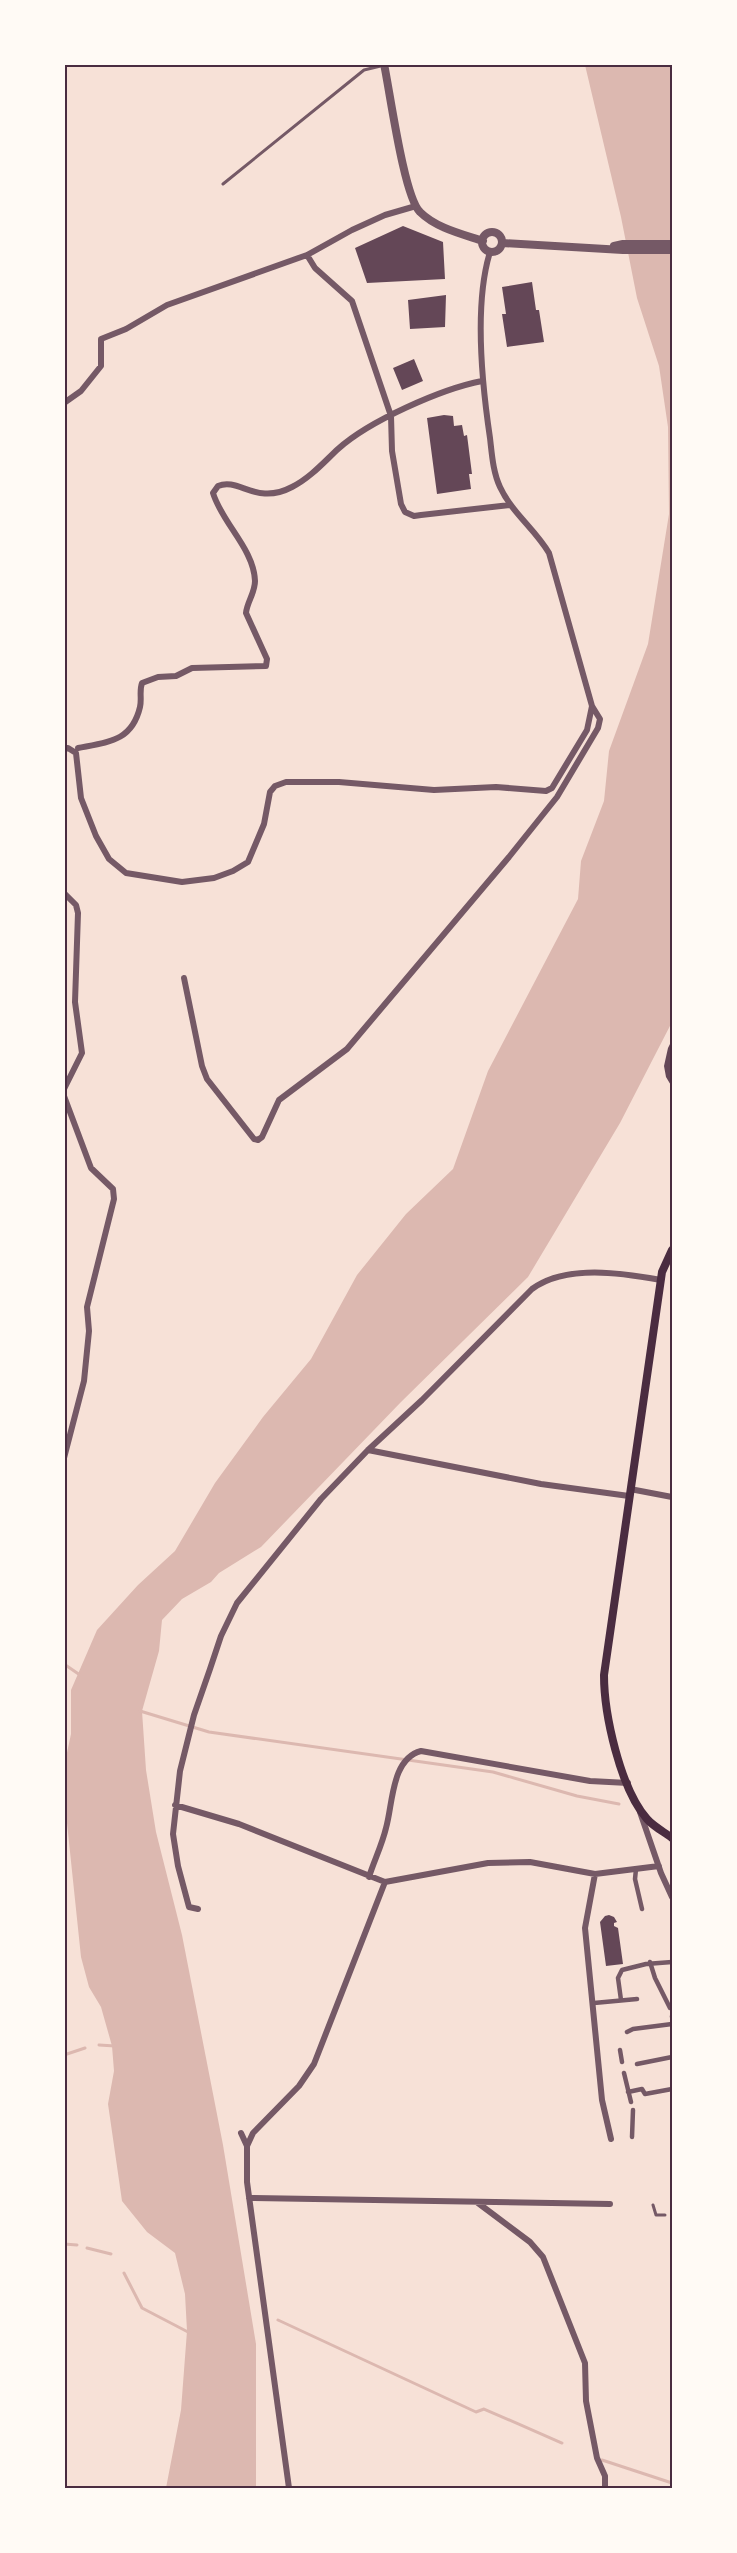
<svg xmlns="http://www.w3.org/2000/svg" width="737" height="2553" font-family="Helvetica,sans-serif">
	<rect width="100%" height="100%" fill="#f7e1d7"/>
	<path fill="#dcb8b0" d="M 585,65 L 672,65 L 672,1022 L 620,1123 L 528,1277 L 401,1402 L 261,1547 L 219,1573 L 211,1582 L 182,1599 L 162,1620 L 159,1651 L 142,1711 L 146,1770 L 156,1832 L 182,1935 L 223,2145 L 256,2344 L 256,2488 L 166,2488 L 181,2410 L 187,2331 L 185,2294 L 175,2253 L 147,2232 L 122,2201 L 108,2104 L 114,2071 L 112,2046 L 101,2007 L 89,1987 L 81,1957 L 65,1804 L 65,1762 L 71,1734 L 71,1690 L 97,1630 L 138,1585 L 175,1551 L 215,1483 L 263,1417 L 311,1359 L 357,1275 L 406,1214 L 453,1169 L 488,1071 L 578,899 L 581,861 L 604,801 L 609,751 L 648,644 L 669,514 L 668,427 L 659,366 L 637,298 L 621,217 Z"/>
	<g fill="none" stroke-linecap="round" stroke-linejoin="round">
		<path stroke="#dcb8b0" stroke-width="3" d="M 64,1664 L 80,1675
			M 140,1711 L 209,1732 L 493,1772 L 577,1796 L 619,1804
			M 99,2045 L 115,2046
			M 64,2055 L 85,2048
			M 64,2244 L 77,2245
			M 87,2248 L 111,2254
			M 124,2273 L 142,2308 L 188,2332
			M 278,2320 L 476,2412 L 484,2409 L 562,2443
			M 602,2460 L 672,2483"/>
	</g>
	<path fill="#644757" d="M 403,226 L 443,242 L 445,279 L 367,283 L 355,248 Z
		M 532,282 L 536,310 L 539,310 L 544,342 L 507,347 L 502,314 L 506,314 L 502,287 Z
		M 446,295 L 445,327 L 410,329 L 408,300 Z
		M 414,359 L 423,381 L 402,390 L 393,368 Z
		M 444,415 L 453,416 L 454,426 L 462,425 L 464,436 L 467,435 L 472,474 L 469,474 L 471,489 L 437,494 L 427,418 Z
		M 672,1040 L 672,1087 L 666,1077 L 664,1066 L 668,1048 Z
		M 609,1915 L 614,1917 L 617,1922 L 614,1923 L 614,1926 L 618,1928 L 623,1964 L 606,1966 L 600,1922 L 605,1916 Z"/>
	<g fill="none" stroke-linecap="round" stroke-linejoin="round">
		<path stroke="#755966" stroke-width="3" d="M 223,184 L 364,70 L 389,64
			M 653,2205 L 656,2215 L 665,2215"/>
		<path stroke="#755966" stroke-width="4.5" d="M 636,1869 L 635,1879 L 642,1909
			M 650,1962 L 655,1978 L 670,2008
			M 621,2000 L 618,1978 L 622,1970 L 646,1964 L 672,1962
			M 594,2003 L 637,1999
			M 672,2016 L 672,2017
			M 627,2032 L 633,2029 L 672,2024
			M 620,2050 L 622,2062
			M 637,2064 L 672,2057
			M 624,2073 L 631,2102
			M 628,2092 L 642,2089 L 645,2094 L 672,2089
			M 632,2137 L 633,2110"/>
		<path stroke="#755966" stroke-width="6" d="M 307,255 L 315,268 L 352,301 L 391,416 L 392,451 L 401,504 L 405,512 L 414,516 L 421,515 L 510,505
			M 64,403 L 81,391 L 101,366 L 101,339 L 126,329 L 167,305 L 307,255 L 352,230 L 385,215 L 416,206
			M 78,748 C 109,742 132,741 140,707 C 142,699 139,691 142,683 L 158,677 L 176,676 L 192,668 L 266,666 L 267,659 L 246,613 C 247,602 255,593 255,581 C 254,549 222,523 213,493 L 218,486 C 239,477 256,506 292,487 C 310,478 324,462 338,449 C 369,421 441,389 482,381
			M 64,749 L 68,748 L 76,753 L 81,798 L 96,836 L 109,859 L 126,873 L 182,882 L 214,878 L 233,871 L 248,862 L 264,824 L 270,792 L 275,786 L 286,782 L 339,782 L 434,790 L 496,787 L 546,791 L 552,788 L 587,730 L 592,706
			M 64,893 L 76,905 L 78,913 L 75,1002 L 82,1053 L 64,1089
			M 184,978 L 202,1066 L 207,1079 L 254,1139 L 258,1140 L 262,1137 L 279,1100 L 347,1049 L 509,857 L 557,797 L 598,728 L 600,719 L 592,706 L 549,553 C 535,529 512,513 500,487 C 493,472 492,455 490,438 C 482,384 474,304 490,252
			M 64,1096 L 91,1168 L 113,1189 L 114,1199 L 87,1307 L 89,1331 L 84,1381 L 64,1458
			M 368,1450 L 541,1484 L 629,1496
			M 630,1489 L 672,1497
			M 175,1805 L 239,1824 L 385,1882 L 488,1863 L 530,1862 L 595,1874 L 659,1866
			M 640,1812 L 661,1873 L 672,1897
			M 595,1874 L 585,1928 L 602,2100 L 611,2139
			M 369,1877 C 374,1861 382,1845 386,1828 C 393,1804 391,1759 421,1751 L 590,1781 L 628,1783
			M 198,1909 L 189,1907 L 178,1866 L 173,1834 L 180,1771 L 194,1715 L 210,1669 L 221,1636 L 237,1603 L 321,1499 L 368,1450 L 422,1400 L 532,1289 C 566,1264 622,1273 661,1280
			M 241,2133 L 247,2146
			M 249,2198 L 610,2204
			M 478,2203 L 530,2242 L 543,2257 L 585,2363 L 586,2401 L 597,2458 L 605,2476 L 605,2488
			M 289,2488 L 247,2182 L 247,2146 L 253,2133 L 299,2086 L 314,2064 L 385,1882"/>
		<path stroke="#755966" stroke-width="8" d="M 384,64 C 390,92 404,197 420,212 C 436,228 462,234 483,241
			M482 242a10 10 0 1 1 20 0a10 10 0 1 1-20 0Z
			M 502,243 L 623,250 L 672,250
			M 614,246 L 623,244 L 672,244"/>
		<path stroke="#4a2c40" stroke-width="8" d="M 672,1250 L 662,1272 L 604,1675 C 604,1714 620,1788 647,1819 C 653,1826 664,1832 672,1838"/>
	</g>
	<rect width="737" height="2553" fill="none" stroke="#fffaf5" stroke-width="132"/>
	<rect x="66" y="66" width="605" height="2421" fill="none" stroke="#4a2c40" stroke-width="2"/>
</svg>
